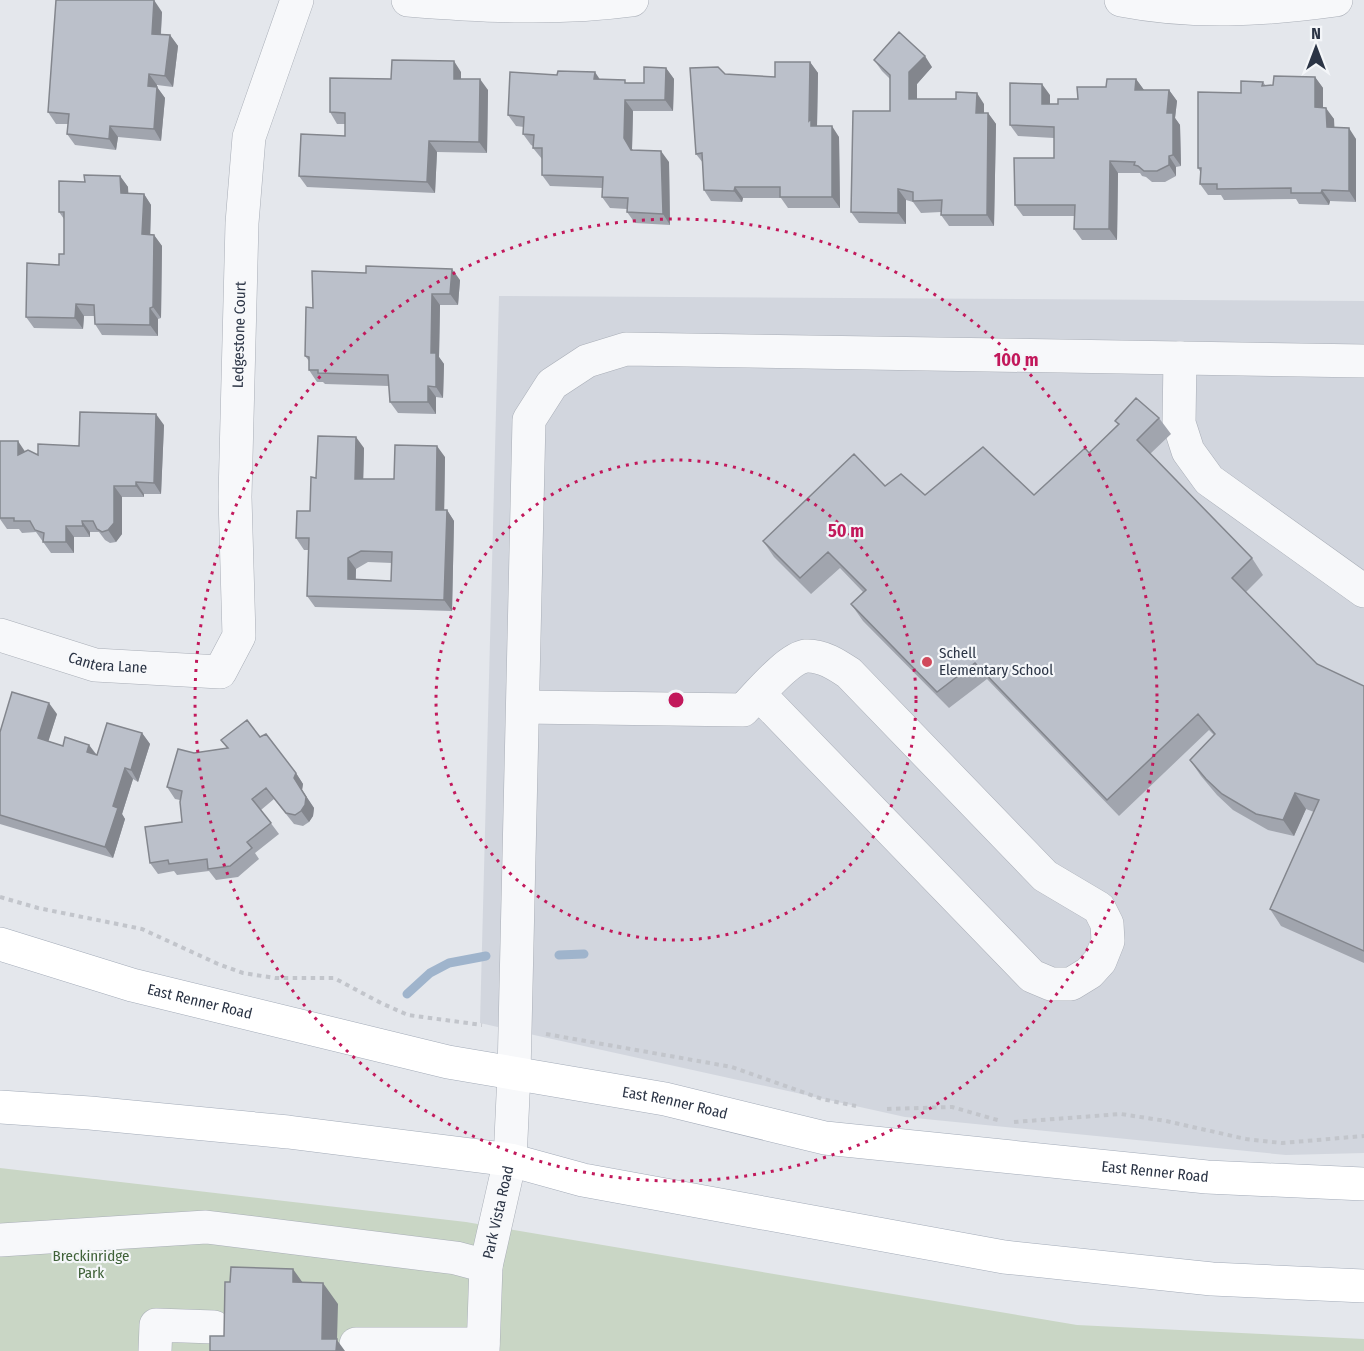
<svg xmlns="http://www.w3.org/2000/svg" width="1364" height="1351" font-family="'Fira Sans Condensed',sans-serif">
	<rect width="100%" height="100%" fill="#e4e7ec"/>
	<path fill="#d2d6de" d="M 499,296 L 1364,301 L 1364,1153 L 1286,1155 L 905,1117 L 480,1023 Z"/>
	<path fill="#c9d6c5" d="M 0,1168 L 466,1222 L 1077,1325 L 1364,1339 L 1364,1351 L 0,1351 Z"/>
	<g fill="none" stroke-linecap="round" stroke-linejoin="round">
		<path stroke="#9fb4cc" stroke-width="9" d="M 559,955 L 584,954
			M 407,994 L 430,973 L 449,963 L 486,956"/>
		<defs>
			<g id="minor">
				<path d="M 408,0 C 482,6 558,10 632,0"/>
				<path d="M 1121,0 C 1193,14 1264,10 1336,0"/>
				<path d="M 1180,358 L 1179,423 L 1188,451 L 1209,480 L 1364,591"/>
				<path id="s1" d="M 0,635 L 95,665 L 220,672 L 239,636 L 235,497 L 242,223 L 249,137 L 297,0"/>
				<path d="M 523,707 L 743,710 C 756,697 788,658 806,656 C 822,655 837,665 849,673 L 1045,876 L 1099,908 L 1107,924 L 1108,941 L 1100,961 L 1089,973 L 1071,984 L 1051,984 L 1032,976 L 759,694"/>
				<path d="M 0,1240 L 206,1227 L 456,1258 L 486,1266"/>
				<path d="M 356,1344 L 483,1344"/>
				<path d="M 155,1351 L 156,1325 L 214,1327"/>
				<path id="s2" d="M 483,1351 L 486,1266 L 510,1160 L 514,1074 L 529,420 L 552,384 L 587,361 L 626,349 L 1364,361"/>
			</g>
			<g id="major">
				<path id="s3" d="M 0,944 L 132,985 L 448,1062 L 665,1099 L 825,1138 L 1207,1177 L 1364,1184"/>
				<path d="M 0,1107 L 90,1113 L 288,1132 L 510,1160 L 583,1180 L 1004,1257 L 1212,1279 L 1364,1286"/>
			</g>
		</defs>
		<use href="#minor" stroke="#a9aeb7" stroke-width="34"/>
		<use href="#major" stroke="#a3abb8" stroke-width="34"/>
		<path stroke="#c2c5cb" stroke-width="4" stroke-dasharray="4.5 4.5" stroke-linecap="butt" d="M 0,897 L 38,908 L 142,929 L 218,964 L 243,973 L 275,978 L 334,978 L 381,1003 L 408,1015 L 482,1025
			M 546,1034 L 732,1067 L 822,1099 L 856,1106
			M 887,1109 L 952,1107 L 1001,1121
			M 1014,1122 L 1121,1114 L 1166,1121 L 1246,1139 L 1282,1143 L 1364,1136"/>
		<use href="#minor" stroke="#f7f8fa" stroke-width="33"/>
		<use href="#major" stroke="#fff" stroke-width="33"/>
	</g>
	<path fill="#a1a5ae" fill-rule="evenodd" d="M 162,12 L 161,34 L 170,35 L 178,46 L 173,87 L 157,85 L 157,87 L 165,98 L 161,141 L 118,137 L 116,150 L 75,145 L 67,134 L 68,124 L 56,124 L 48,112 Z
		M 874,60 L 932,67 L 917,84 L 917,99 L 984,104 L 984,113 L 988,113 L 996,124 L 994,226 L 949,226 L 941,215 L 941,212 L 921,213 L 913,202 L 906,200 L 906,224 L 859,223 L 851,212 L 890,111 L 890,79 L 882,71 Z
		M 810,62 L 818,73 L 817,126 L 839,137 L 840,208 L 788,208 L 781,198 L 743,198 L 742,202 L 711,201 L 704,190 L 703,163 L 696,154 L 725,74 L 775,77 Z
		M 666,68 L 674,79 L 673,111 L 633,111 L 632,149 L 633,150 L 669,162 L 670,225 L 635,223 L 627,212 L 627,209 L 610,208 L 602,197 L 603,188 L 550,186 L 542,175 L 542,159 L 533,148 L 533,146 L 531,145 L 523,134 L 524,127 L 516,126 L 508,115 L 557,75 L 628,83 L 644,83 Z
		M 461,72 L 461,79 L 488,90 L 487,153 L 437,152 L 435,193 L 307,187 L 299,176 L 345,136 L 345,124 L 337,124 L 330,112 L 391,79 Z
		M 1315,77 L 1323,88 L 1323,107 L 1334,119 L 1334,128 L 1356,139 L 1356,202 L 1330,201 L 1329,205 L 1299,204 L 1296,199 L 1224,200 L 1221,195 L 1208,195 L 1200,184 L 1201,173 L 1198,168 L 1241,93 L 1263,82 L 1266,86 L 1273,85 Z
		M 1136,79 L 1144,90 L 1169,90 L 1177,101 L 1175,118 L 1180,125 L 1181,166 L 1176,167 L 1176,176 L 1165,182 L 1152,182 L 1146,177 L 1142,176 L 1140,173 L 1118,173 L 1117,240 L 1082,240 L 1074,229 L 1074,216 L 1023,216 L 1015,205 L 1054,158 L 1054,138 L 1018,136 L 1010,125 L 1050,95 L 1050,104 L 1058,104 L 1078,99 L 1106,87 Z
		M 120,176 L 128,187 L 128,193 L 144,194 L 151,205 L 150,234 L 154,235 L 162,246 L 161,318 L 158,319 L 158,336 L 102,335 L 95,324 L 95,316 L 84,316 L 83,329 L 34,328 L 26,317 L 59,265 L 64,254 L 64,219 L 59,212 L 85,182 Z
		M 460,280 L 458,305 L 440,305 L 439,357 L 444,364 L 443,398 L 436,397 L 436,414 L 398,413 L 390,402 L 389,386 L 325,384 L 323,382 L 317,382 L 309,370 L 309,361 L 305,356 L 313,308 Z
		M 1159,418 L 1171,434 L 1150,454 L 1252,558 L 1263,575 L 1246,592 L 1317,664 L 1364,686 L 1364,963 L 1281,926 L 1270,909 L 1314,812 L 1306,809 L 1294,836 L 1268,830 L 1233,810 L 1217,795 L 1201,776 L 1190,760 L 1214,735 L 1209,730 L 1119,816 L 987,679 L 949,708 L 863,621 L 851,604 L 863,592 L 840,568 L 811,594 L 774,557 L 763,541 L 885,486 L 925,495 L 1034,495 L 1089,453 L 1118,425 L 1115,421 Z
		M 164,425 L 161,494 L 144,494 L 144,497 L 122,497 L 122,534 L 116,542 L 110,543 L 105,540 L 99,532 L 90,532 L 90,537 L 74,537 L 74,553 L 51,553 L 36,532 L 22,533 L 19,529 L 7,529 L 0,519 L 0,441 L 25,452 L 38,455 Z
		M 364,448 L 363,479 L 394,479 L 445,457 L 444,510 L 447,510 L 454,521 L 452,611 L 315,607 L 307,596 L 309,550 L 304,550 L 296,538 L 310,511 L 316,478 ZM 368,562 L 392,563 L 391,581 L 356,579 L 356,569 Z
		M 57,714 L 48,741 L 63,746 L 89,745 L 97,755 L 142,733 L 150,744 L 138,782 L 133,779 L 122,814 L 125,819 L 113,858 L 0,824 L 0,732 Z
		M 260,737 L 296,773 L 303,784 L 302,790 L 314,808 L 313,816 L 309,822 L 303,826 L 294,824 L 274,799 L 261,810 L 279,834 L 255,853 L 259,859 L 238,877 L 216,880 L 209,871 L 177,875 L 174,871 L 158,874 L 150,863 L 182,822 L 180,800 L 175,799 L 167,787 L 194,753 L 227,748 L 221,740 Z"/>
	<path fill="#83868d" d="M 154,0 L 162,12 L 160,45 L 152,34 Z
		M 170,35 L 178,46 L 173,87 L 165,76 Z
		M 925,56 L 932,67 L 917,84 L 917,110 L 909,99 L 909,72 Z
		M 454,61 L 461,72 L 461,90 L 454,79 Z
		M 810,62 L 818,73 L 817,126 L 811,126 L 809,121 Z
		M 666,68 L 674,79 L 673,111 L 665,100 Z
		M 595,72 L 603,84 L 594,79 Z
		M 149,74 L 157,85 L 156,97 L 148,86 Z
		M 1315,77 L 1323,88 L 1323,118 L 1315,107 Z
		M 480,79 L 488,90 L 487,153 L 479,142 Z
		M 1136,79 L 1144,90 L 1135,90 Z
		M 1042,84 L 1050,95 L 1050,116 L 1042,104 Z
		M 157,87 L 165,98 L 161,141 L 154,129 Z
		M 1169,90 L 1177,101 L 1175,118 L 1180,125 L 1181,166 L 1173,155 L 1167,113 Z
		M 977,93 L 984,104 L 984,124 L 976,113 Z
		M 625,100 L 633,111 L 632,149 L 639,161 L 631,150 L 624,138 Z
		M 1326,108 L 1334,119 L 1335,138 L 1327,127 Z
		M 988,113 L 996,124 L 994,226 L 987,215 Z
		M 110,126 L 118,137 L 116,150 L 109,139 Z
		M 832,126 L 839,137 L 840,208 L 832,197 Z
		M 1349,128 L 1356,139 L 1356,202 L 1349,191 Z
		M 429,141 L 437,152 L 435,193 L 427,182 Z
		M 661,151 L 669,162 L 670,225 L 663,214 Z
		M 1169,156 L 1176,167 L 1176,176 L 1169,165 Z
		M 1110,161 L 1118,173 L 1117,240 L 1109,229 Z
		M 120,176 L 128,187 L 129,204 L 121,193 Z
		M 735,187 L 743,198 L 742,202 L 734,191 Z
		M 898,189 L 906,200 L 906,224 L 898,213 Z
		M 1322,190 L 1330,201 L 1329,205 L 1321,193 Z
		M 144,194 L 151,205 L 150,245 L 142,234 Z
		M 154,235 L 162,246 L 161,318 L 153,307 Z
		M 452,269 L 460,280 L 458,305 L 450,294 Z
		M 432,294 L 440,305 L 439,357 L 444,364 L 443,398 L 436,387 L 431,353 Z
		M 76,304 L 84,316 L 83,329 L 75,318 Z
		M 150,308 L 158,319 L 158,336 L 150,325 Z
		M 428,386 L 436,397 L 436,414 L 428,402 Z
		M 156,414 L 164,425 L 161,494 L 154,483 Z
		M 356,437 L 364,448 L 363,490 L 355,479 Z
		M 18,441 L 26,453 L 18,455 Z
		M 437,446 L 445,457 L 444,521 L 436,510 Z
		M 136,482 L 144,494 L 144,497 L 136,486 Z
		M 114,486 L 122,497 L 122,534 L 116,542 L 108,530 Z
		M 447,510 L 454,521 L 452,611 L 444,600 Z
		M 82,521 L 90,532 L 90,537 L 83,526 Z
		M 66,526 L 74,537 L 74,553 L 66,542 Z
		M 348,558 L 356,569 L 355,590 L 348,579 Z
		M 49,703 L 57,714 L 46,749 L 38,738 Z
		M 142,733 L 150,744 L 138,782 L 131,770 Z
		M 89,745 L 97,756 L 87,752 Z
		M 125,768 L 133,779 L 122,814 L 125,819 L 113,858 L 105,847 L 113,806 Z
		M 296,773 L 303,784 L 302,790 L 314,808 L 313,816 L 309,822 L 301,811 L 294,778 Z
		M 1295,793 L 1306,809 L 1294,836 L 1283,820 Z
		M 293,1269 L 308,1290 L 293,1282 Z
		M 323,1283 L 338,1304 L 337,1340 L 345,1351 L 330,1351 L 322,1339 Z"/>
	<path fill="#bbc0ca" stroke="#83868d" stroke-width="1.5" fill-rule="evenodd" d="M 56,0 L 154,0 L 152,34 L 170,35 L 165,76 L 149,74 L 148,86 L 157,87 L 154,129 L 110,126 L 109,139 L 67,134 L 69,114 L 48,112 Z
		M 899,32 L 925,56 L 909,72 L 909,99 L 956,99 L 956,92 L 977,93 L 976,113 L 988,113 L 987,215 L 941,215 L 942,200 L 913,201 L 913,192 L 898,189 L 898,213 L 851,212 L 853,111 L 890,111 L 890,75 L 874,60 Z
		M 392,60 L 454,61 L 454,79 L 480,79 L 479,142 L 429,141 L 427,182 L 299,176 L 301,134 L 345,136 L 345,113 L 330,112 L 330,78 L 391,79 Z
		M 775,62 L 810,62 L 809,121 L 811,119 L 811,126 L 832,126 L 832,197 L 780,197 L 780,187 L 735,187 L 734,191 L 704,190 L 702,153 L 696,154 L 690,68 L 718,67 L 725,74 L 775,77 Z
		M 644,67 L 666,68 L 665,100 L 625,100 L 624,138 L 631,150 L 661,151 L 663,214 L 627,212 L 628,198 L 602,197 L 603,177 L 542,175 L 542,148 L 533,148 L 534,135 L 523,134 L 524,117 L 508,115 L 510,72 L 557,75 L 558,71 L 595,72 L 594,79 L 625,80 L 625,83 L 644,83 Z
		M 1274,76 L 1315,77 L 1315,107 L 1326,108 L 1327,127 L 1349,128 L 1349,191 L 1322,190 L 1321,193 L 1291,193 L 1291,188 L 1217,189 L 1217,184 L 1200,184 L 1201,168 L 1198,168 L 1198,92 L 1241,93 L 1241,81 L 1263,82 L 1262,86 L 1273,85 Z
		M 1107,79 L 1136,79 L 1135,90 L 1169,90 L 1167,113 L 1173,113 L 1173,155 L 1169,156 L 1169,165 L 1157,171 L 1144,171 L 1138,166 L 1134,165 L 1135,162 L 1110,161 L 1109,229 L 1074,229 L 1075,205 L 1015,205 L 1014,158 L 1054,158 L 1054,127 L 1010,125 L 1010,83 L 1042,84 L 1042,104 L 1058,104 L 1058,99 L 1078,99 L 1077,87 L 1106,87 Z
		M 84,175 L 120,176 L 121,193 L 144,194 L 142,234 L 154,235 L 153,307 L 150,308 L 150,325 L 95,324 L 94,305 L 76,304 L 75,318 L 26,317 L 27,263 L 59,265 L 59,254 L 64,254 L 64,212 L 59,212 L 59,181 L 85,182 Z
		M 366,266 L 452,269 L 450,294 L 432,294 L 431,353 L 436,353 L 436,387 L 428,386 L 428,402 L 390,402 L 388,375 L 318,373 L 318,370 L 309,370 L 309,357 L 305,356 L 306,307 L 313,308 L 312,271 L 366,273 Z
		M 1136,398 L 1159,418 L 1137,440 L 1252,558 L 1232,578 L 1317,664 L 1364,686 L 1364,951 L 1270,909 L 1319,800 L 1295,793 L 1283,820 L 1256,814 L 1222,794 L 1206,779 L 1190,760 L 1215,734 L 1198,714 L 1107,800 L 975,663 L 937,692 L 851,604 L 866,590 L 828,552 L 800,578 L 763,541 L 854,454 L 885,486 L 901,474 L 925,495 L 983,447 L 1034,495 L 1085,448 L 1089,453 L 1119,424 L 1115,421 Z
		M 80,412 L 156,414 L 154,483 L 136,482 L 136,486 L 114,486 L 114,523 L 108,530 L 102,532 L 97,529 L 93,521 L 82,521 L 83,526 L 66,526 L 66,542 L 43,542 L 44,533 L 35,530 L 30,521 L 14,521 L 14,518 L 0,518 L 0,441 L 18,441 L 18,455 L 28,450 L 38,455 L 38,444 L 79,446 Z
		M 318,436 L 356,437 L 355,479 L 394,479 L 395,445 L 437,446 L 436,510 L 447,510 L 444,600 L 307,596 L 309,538 L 296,538 L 297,511 L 310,511 L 311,477 L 316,478 ZM 361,551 L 392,552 L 391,581 L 348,579 L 348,558 Z
		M 12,692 L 49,703 L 38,738 L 63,746 L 65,737 L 89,745 L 87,752 L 97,755 L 107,723 L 142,733 L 131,770 L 125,768 L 113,806 L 118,808 L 105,847 L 0,815 L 0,732 Z
		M 247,720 L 260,737 L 266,734 L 296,773 L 294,778 L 306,797 L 305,805 L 301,811 L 295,815 L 286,813 L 266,788 L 252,799 L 271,823 L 247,842 L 252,848 L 230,866 L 208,869 L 207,859 L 169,864 L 168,860 L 150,863 L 145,827 L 182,822 L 180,802 L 182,791 L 167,787 L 178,749 L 194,753 L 228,748 L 221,740 Z
		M 231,1267 L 293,1269 L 293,1282 L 323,1283 L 322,1339 L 337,1339 L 336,1351 L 210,1351 L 210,1336 L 224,1336 L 225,1282 L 230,1282 Z"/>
	<g fill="none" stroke="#c2185b" stroke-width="3" stroke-dasharray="3 6">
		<circle cx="676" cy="700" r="240"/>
		<circle cx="676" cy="700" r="481"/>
	</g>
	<circle fill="#d1495b" stroke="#f4f6f9" stroke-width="2" cx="927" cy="662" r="6"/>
	<g text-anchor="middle" stroke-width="4.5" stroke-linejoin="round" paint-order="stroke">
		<g font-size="15" fill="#2b3445" stroke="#f4f6f9">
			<text dy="5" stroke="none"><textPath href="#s1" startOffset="567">Ledgestone Court</textPath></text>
			<text dy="5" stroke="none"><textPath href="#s1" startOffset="112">Cantera Lane</textPath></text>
			<text dy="5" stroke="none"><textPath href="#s3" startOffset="208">East Renner Road</textPath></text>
			<text dy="5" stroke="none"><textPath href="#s3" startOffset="694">East Renner Road</textPath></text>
			<text dy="5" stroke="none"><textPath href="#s3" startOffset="1180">East Renner Road</textPath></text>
			<text dy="5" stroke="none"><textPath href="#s2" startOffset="140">Park Vista Road</textPath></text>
		</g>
		<g font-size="15" fill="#2b3445" stroke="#f4f6f9" text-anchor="start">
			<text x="939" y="658">Schell<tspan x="939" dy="17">Elementary School</tspan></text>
		</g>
		<g font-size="15" fill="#3f6138" stroke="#f4f6f9">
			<text x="91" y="1261">Breckinridge<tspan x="91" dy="17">Park</tspan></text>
		</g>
	</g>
	<circle cx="676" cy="700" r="9" fill="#c2185b" stroke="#f4f6f9" stroke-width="3"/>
	<g font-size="18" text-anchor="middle" font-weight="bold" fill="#c2185b" stroke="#f4f6f9" stroke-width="4.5" stroke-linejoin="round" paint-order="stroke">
		<text x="1016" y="366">100 m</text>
		<text x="846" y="537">50 m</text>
	</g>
	<g transform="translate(1316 48)" stroke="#f4f6f9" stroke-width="4.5" paint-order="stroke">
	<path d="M0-4.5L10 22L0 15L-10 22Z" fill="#2b3445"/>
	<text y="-9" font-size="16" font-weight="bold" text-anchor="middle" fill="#2b3445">N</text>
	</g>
</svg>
